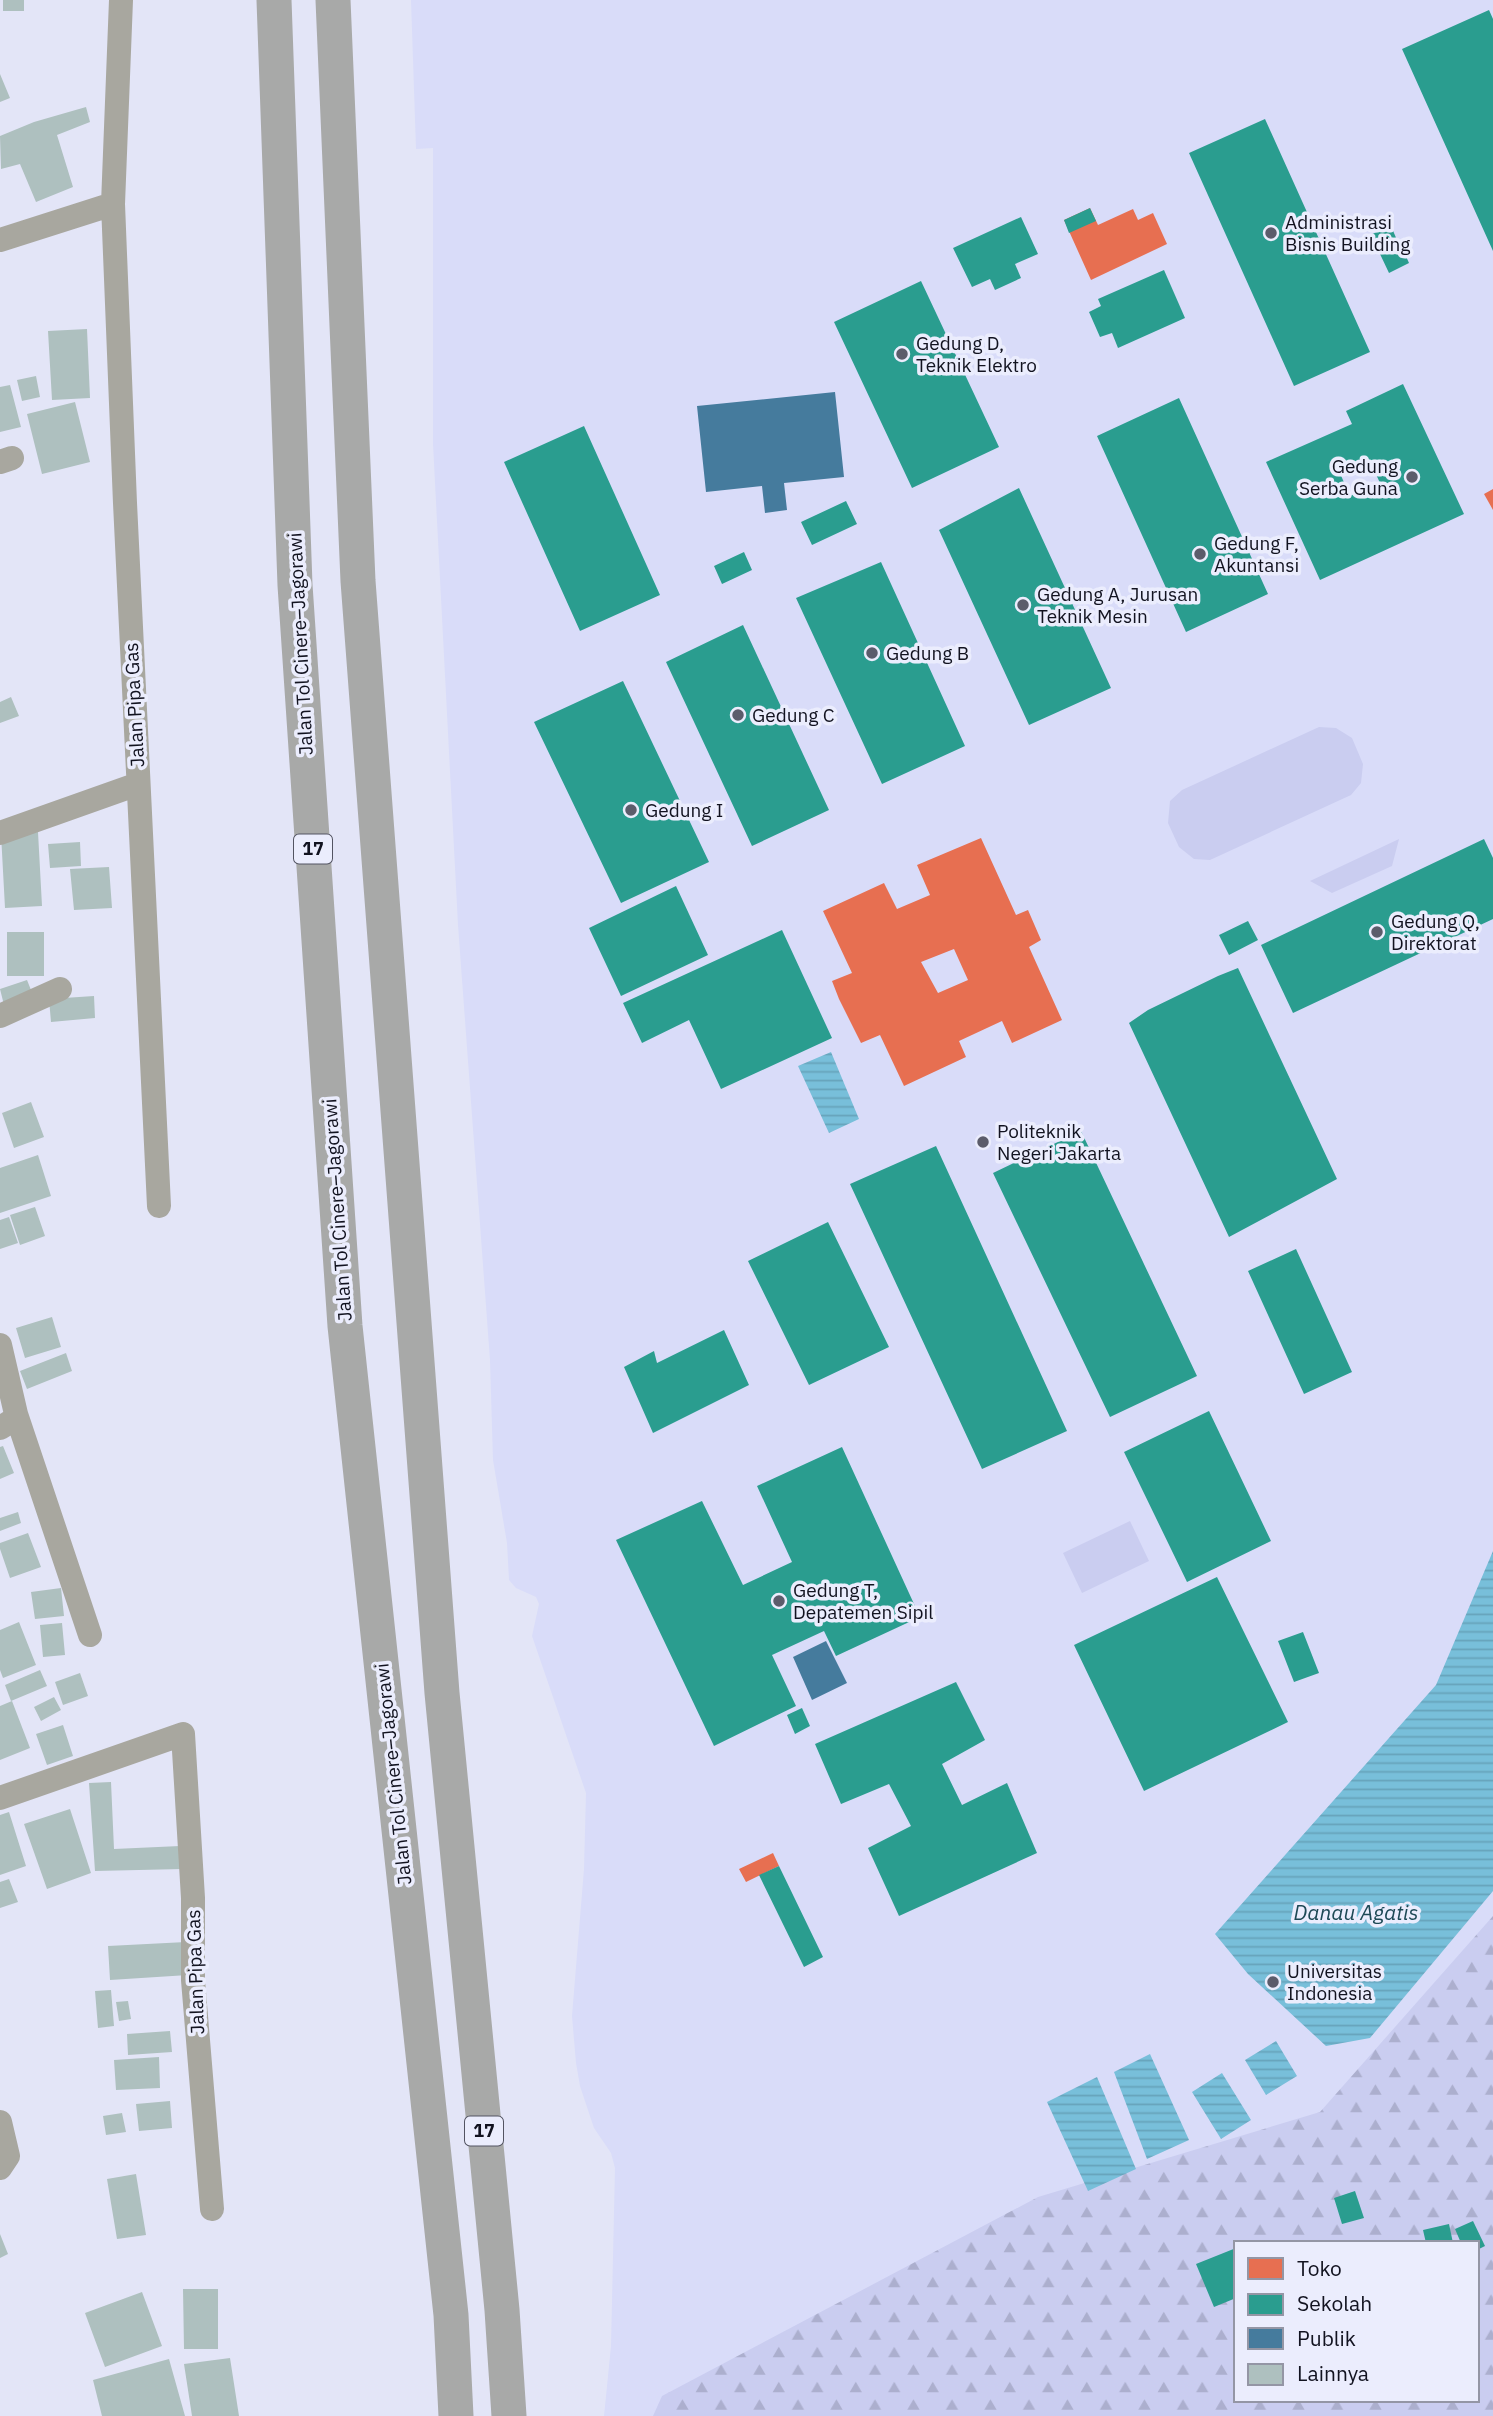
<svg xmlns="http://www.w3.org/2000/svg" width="1493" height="2416" font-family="'IBM Plex Sans',sans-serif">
	<defs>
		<pattern id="forest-firs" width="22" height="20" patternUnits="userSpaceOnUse" patternTransform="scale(1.75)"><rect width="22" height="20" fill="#cacdf0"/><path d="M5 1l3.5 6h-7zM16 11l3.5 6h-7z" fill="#acafce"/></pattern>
		<pattern id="water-rules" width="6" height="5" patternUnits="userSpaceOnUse" patternTransform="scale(1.75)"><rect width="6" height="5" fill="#78bfda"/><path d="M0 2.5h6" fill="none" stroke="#67a3bb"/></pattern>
	</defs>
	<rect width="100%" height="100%" fill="#e3e5f7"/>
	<path fill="#d9dcf9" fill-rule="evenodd" d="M 411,0 L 1493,0 L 1493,2416 L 604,2416 L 611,2346 L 615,2168 L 611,2153 L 594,2128 L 580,2086 L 576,2063 L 572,2016 L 584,1869 L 586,1793 L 532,1636 L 539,1604 L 536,1597 L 516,1588 L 509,1580 L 507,1543 L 493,1460 L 490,1360 L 458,925 L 433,444 L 433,148 L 416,149 ZM 1236,2243 L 1477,2243 L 1477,2400 L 1236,2400 Z"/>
	<path fill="#cacdf0" d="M 1319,727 L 1336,728 L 1352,738 L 1363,764 L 1361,783 L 1351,795 L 1210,860 L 1194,859 L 1179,847 L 1168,823 L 1170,801 L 1182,790 Z
		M 1399,839 L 1392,866 L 1332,893 L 1310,881 Z
		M 1130,1521 L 1149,1561 L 1082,1593 L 1063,1553 Z"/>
	<path fill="url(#forest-firs)" fill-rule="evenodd" d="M 1493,1916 L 1493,2416 L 653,2416 L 662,2396 L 1038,2197 L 1320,2112 ZM 1236,2243 L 1477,2243 L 1477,2400 L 1236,2400 Z"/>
	<path fill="url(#water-rules)" d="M 831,1052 L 859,1119 L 829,1133 L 798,1066 Z
		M 1493,1551 L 1493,1891 L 1370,2038 L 1326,2046 L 1248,1974 L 1215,1934 L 1436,1685 Z
		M 1276,2041 L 1297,2076 L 1266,2095 L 1245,2060 Z
		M 1150,2054 L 1189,2140 L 1147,2159 L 1114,2072 Z
		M 1222,2073 L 1251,2120 L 1221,2139 L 1192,2092 Z
		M 1097,2077 L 1136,2169 L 1088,2191 L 1047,2102 Z"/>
	<path fill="#e76f51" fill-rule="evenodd" d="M 1090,208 L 1098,225 L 1133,209 L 1138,220 L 1153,213 L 1167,244 L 1091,280 L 1064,220 Z
		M 1493,489 L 1493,510 L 1484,494 Z
		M 981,838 L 1016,915 L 1028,910 L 1041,940 L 1029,947 L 1062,1020 L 1012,1043 L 1002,1021 L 959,1041 L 966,1057 L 904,1086 L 880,1035 L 861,1043 L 839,999 L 832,981 L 852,973 L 823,911 L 884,883 L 897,909 L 930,895 L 917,865 ZM 954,949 L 968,980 L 938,993 L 921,962 Z
		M 773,1853 L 779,1866 L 746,1882 L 739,1869 Z"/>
	<path fill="#2a9d8f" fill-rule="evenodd" d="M 1489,10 L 1493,19 L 1493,251 L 1402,49 Z
		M 1265,119 L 1370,352 L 1294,386 L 1189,153 Z
		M 1090,208 L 1096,221 L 1069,233 L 1064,220 Z
		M 1021,217 L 1038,254 L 1015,264 L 1021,278 L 995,290 L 990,279 L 972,287 L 953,248 Z
		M 1391,226 L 1397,240 L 1377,249 L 1370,235 Z
		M 1401,245 L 1409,263 L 1389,273 L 1380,254 Z
		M 1164,270 L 1185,318 L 1118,348 L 1112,333 L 1100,337 L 1089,312 L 1101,306 L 1098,299 Z
		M 921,281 L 999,447 L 912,488 L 834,322 Z
		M 1403,384 L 1464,514 L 1320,580 L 1266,462 L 1352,424 L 1346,411 ZM 1368,457 L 1380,483 L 1350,496 L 1339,471 Z
		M 1179,398 L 1268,594 L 1186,632 L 1097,436 Z
		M 584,426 L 660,595 L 580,631 L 504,462 Z
		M 1019,488 L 1111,688 L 1029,725 L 939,530 Z
		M 846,501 L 857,524 L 812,545 L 801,522 Z
		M 744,552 L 752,570 L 722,584 L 714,566 Z
		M 881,562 L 965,746 L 882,784 L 796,598 Z
		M 743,625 L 829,810 L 752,846 L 666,662 Z
		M 623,681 L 709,862 L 621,903 L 534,722 Z
		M 1484,839 L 1493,858 L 1493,919 L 1293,1013 L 1261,945 Z
		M 676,886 L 708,955 L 621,996 L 589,928 Z
		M 1248,921 L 1258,940 L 1229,955 L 1219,935 Z
		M 782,930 L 832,1038 L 721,1089 L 689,1020 L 642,1043 L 623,1003 Z
		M 1238,968 L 1337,1179 L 1229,1237 L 1129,1023 L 1148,1010 L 1218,976 Z
		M 1081,1131 L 1197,1376 L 1110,1417 L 993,1173 Z
		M 936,1146 L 1067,1431 L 982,1469 L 850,1184 Z
		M 828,1222 L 889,1347 L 809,1385 L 748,1261 Z
		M 1296,1249 L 1352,1372 L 1304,1394 L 1248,1271 Z
		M 724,1330 L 749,1385 L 653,1433 L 624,1367 L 654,1351 L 657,1363 Z
		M 1209,1411 L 1271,1541 L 1187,1582 L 1124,1452 Z
		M 842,1447 L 920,1617 L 836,1656 L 824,1631 L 772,1655 L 796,1706 L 714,1746 L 616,1540 L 702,1501 L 743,1585 L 792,1562 L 757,1486 Z
		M 1217,1577 L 1288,1722 L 1144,1791 L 1074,1645 Z
		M 1303,1632 L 1319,1673 L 1294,1682 L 1278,1641 Z
		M 956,1682 L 985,1740 L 942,1764 L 962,1805 L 1007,1783 L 1037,1853 L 899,1916 L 868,1848 L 911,1826 L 889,1784 L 841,1804 L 815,1744 Z
		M 802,1708 L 810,1726 L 795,1734 L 787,1715 Z
		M 779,1866 L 823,1957 L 804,1967 L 759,1875 Z
		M 1355,2191 L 1364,2218 L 1342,2224 L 1334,2198 Z
		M 1473,2221 L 1485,2246 L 1477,2250 L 1477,2243 L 1461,2243 L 1455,2229 Z
		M 1449,2224 L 1453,2243 L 1426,2243 L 1423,2230 Z
		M 1236,2248 L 1236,2298 L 1214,2307 L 1196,2264 Z"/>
	<path fill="#457b9d" d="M 835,392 L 844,477 L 784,483 L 787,510 L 765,513 L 762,486 L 706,492 L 697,406 Z
		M 826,1641 L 847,1683 L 812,1700 L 793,1657 Z"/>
	<path fill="#aec0bf" d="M 3,0 L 24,0 L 24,11 L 3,11 Z
		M 0,74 L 10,98 L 0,102 Z
		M 86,107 L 90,122 L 57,135 L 73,187 L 36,202 L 20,164 L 1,169 L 0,136 L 34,122 Z
		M 87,329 L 90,398 L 52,400 L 48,331 Z
		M 36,376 L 40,397 L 22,401 L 17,380 Z
		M 10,385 L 21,427 L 0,432 L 0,387 Z
		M 75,402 L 90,462 L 42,474 L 27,414 Z
		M 11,697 L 19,716 L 0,723 L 0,702 Z
		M 38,832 L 42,906 L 5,908 L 1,834 Z
		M 80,842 L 81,866 L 50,868 L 48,844 Z
		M 109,867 L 112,908 L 74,910 L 70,869 Z
		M 7,932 L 44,932 L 44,976 L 7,976 Z
		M 27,980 L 33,995 L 4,1005 L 0,989 Z
		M 94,996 L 95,1018 L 51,1022 L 49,999 Z
		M 31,1102 L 44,1137 L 14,1148 L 2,1113 Z
		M 38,1155 L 51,1196 L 0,1213 L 0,1168 Z
		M 35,1207 L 45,1236 L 20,1245 L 10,1215 Z
		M 9,1217 L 18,1243 L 0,1249 L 0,1220 Z
		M 52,1317 L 61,1347 L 25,1358 L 16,1328 Z
		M 66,1353 L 72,1371 L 27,1389 L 20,1371 Z
		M 3,1446 L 14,1473 L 0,1479 L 0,1447 Z
		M 18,1512 L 21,1523 L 0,1531 L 0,1518 Z
		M 28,1533 L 41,1567 L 10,1578 L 0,1549 L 0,1543 Z
		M 61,1588 L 64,1616 L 35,1619 L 31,1592 Z
		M 19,1622 L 36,1665 L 3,1678 L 0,1670 L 0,1630 Z
		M 62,1623 L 65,1655 L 43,1657 L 40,1625 Z
		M 40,1670 L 47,1686 L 11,1701 L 5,1685 Z
		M 80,1673 L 88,1696 L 63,1705 L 55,1682 Z
		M 54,1697 L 61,1710 L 41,1721 L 34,1707 Z
		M 12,1701 L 30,1748 L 0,1760 L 0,1706 Z
		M 63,1725 L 73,1756 L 47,1765 L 36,1734 Z
		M 111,1782 L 114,1849 L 180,1846 L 183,1869 L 95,1871 L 89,1783 Z
		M 70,1809 L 91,1873 L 47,1889 L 24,1824 Z
		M 9,1812 L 26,1866 L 0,1875 L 0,1815 Z
		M 9,1879 L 18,1902 L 0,1908 L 0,1882 Z
		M 186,1942 L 188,1975 L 110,1980 L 108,1946 Z
		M 111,1990 L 114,2026 L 98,2028 L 95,1991 Z
		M 128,2001 L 131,2019 L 119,2021 L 116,2002 Z
		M 170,2031 L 172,2052 L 128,2055 L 127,2034 Z
		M 159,2057 L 160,2088 L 116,2090 L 114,2060 Z
		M 170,2101 L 172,2128 L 139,2131 L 136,2104 Z
		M 122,2113 L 126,2132 L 106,2135 L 103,2116 Z
		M 136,2174 L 146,2235 L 117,2239 L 107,2179 Z
		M 0,2234 L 8,2254 L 0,2258 Z
		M 183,2289 L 218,2289 L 218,2349 L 184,2349 Z
		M 142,2292 L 162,2346 L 105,2367 L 85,2313 Z
		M 230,2358 L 239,2416 L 192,2416 L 184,2364 Z
		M 169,2359 L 185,2416 L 102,2416 L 93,2380 Z"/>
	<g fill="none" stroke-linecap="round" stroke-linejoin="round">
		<path stroke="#a8a79f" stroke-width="24" d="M 121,0 L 113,204 L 125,503 L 159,1206
			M 0,240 L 113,204
			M 0,462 L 12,458
			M 0,833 L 138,784
			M 0,1016 L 60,989
			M 0,1345 L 16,1414 L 13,1420 L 0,1428
			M 16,1414 L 90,1635
			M 0,1798 L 183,1734 L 193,1898 L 193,1980 L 212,2209
			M 0,2122 L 8,2156 L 0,2168"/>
		<path stroke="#a8a9a8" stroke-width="35" d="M 274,0 L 295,585 L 345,1326 L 451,2315 L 456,2416
			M 333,0 L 358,581 L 442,1693 L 502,2310 L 509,2416"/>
	</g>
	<g fill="#5b5c6b" stroke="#ebedfd" stroke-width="2.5">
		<circle cx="1271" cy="233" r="7"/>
		<circle cx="902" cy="354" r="7"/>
		<circle cx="1412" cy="477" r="7"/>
		<circle cx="1200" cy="554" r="7"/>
		<circle cx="1023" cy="605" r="7"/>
		<circle cx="872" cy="653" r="7"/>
		<circle cx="738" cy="715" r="7"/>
		<circle cx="631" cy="810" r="7"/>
		<circle cx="1377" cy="932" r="7"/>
		<circle cx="983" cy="1142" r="7"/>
		<circle cx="779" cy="1601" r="7"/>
		<circle cx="1273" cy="1982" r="7"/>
	</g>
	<g text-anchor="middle" stroke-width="7" stroke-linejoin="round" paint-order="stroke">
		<g fill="#ebedfd" stroke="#535462" stroke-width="2">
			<rect x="294" y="834.5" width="38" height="29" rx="5"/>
			<rect x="465" y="2116.5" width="38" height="29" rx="5"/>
		</g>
		<g font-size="18" font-weight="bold" fill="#121320">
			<text x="313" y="855">17</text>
			<text x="484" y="2137">17</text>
		</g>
		<g font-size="19" fill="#121320" stroke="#ebedfd" text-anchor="start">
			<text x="1285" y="229">Administrasi<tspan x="1285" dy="22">Bisnis Building</tspan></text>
			<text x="916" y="350">Gedung D,<tspan x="916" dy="22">Teknik Elektro</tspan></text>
			<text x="1398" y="473" text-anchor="end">Gedung<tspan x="1398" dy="22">Serba Guna</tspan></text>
			<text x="1214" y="550">Gedung F,<tspan x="1214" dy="22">Akuntansi</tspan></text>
			<text x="1037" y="601">Gedung A, Jurusan<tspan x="1037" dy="22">Teknik Mesin</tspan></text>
			<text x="886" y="660">Gedung B</text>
			<text x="752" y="722">Gedung C</text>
			<text x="645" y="817">Gedung I</text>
			<text x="1391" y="928">Gedung Q,<tspan x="1391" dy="22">Direktorat</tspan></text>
			<text x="997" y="1138">Politeknik<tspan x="997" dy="22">Negeri Jakarta</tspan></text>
			<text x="793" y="1597">Gedung T,<tspan x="793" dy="22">Depatemen Sipil</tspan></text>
			<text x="1287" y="1978">Universitas<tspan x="1287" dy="22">Indonesia</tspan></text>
		</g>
		<g font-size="19" fill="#121320" stroke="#ebedfd">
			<text transform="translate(300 644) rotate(-93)" y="7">Jalan Tol Cinere–Jagorawi</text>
			<text transform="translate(134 705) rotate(-93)" y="7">Jalan Pipa Gas</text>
			<text transform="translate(337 1210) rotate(-94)" y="7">Jalan Tol Cinere–Jagorawi</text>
			<text transform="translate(393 1774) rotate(-96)" y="7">Jalan Tol Cinere–Jagorawi</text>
			<text transform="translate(195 1972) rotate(-92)" y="7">Jalan Pipa Gas</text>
		</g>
		<g font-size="21" font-style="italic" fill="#1d4956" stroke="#ebedfd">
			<text x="1356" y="1920">Danau Agatis</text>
		</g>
	</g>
	<rect x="1234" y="2241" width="245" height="161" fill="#ebedfd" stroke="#9496a5" stroke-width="2"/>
	<rect x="1248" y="2258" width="35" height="21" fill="#e76f51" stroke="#9496a5" stroke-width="2"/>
	<text x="1297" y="2276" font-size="21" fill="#121320">Toko</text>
	<rect x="1248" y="2294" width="35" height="21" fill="#2a9d8f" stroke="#9496a5" stroke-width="2"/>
	<text x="1297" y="2311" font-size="21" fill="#121320">Sekolah</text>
	<rect x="1248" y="2328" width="35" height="21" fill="#457b9d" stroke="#9496a5" stroke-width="2"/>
	<text x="1297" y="2346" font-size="21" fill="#121320">Publik</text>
	<rect x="1248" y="2364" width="35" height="21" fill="#aec0bf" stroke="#9496a5" stroke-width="2"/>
	<text x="1297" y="2381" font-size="21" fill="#121320">Lainnya</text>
</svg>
